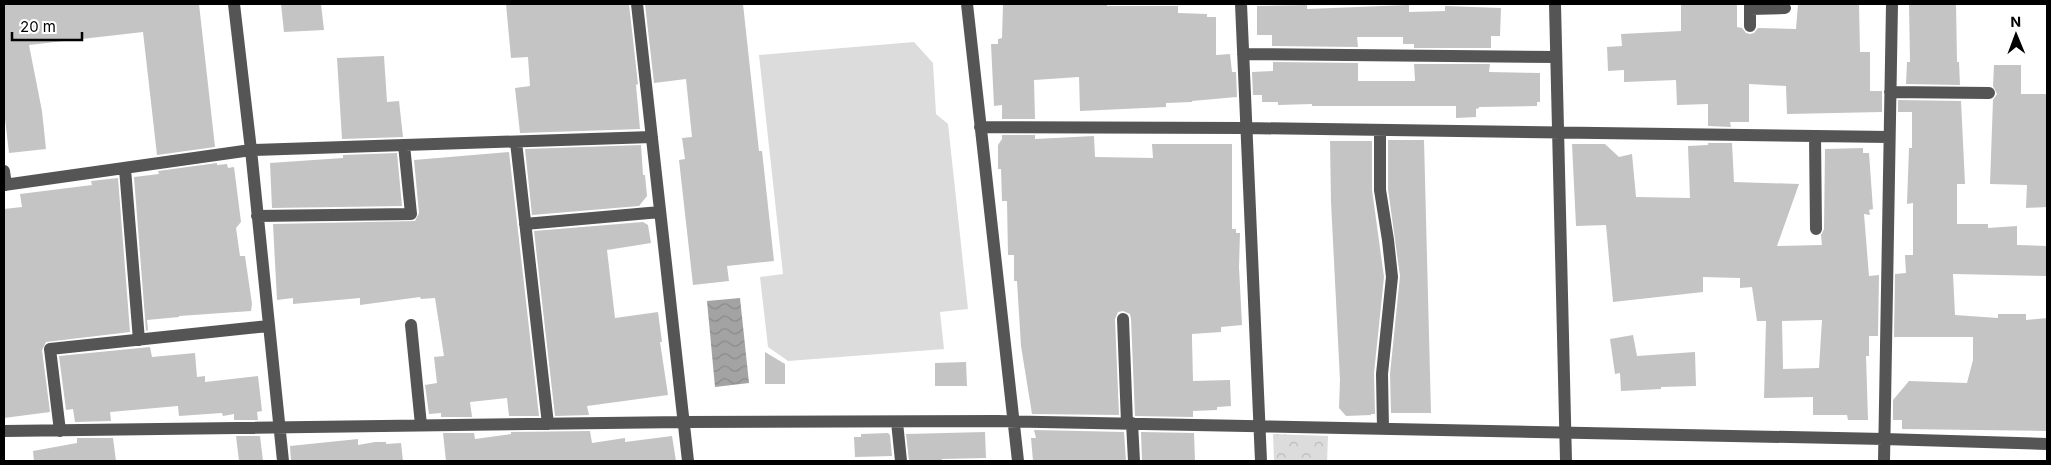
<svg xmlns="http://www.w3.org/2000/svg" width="2051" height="465" font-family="Inter,sans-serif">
	<defs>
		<pattern id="forest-crowns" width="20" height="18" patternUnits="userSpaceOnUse" patternTransform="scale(1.25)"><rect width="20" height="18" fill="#dcdcdc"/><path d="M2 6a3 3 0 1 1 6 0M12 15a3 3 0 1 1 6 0" fill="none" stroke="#bbb"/></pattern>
		<pattern id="water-waves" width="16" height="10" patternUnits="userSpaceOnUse" patternTransform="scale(1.25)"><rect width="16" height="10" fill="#a3a3a3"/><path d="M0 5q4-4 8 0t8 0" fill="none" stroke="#8b8b8b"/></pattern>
	</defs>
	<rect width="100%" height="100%" fill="#fff"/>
	<path fill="#dcdcdc" d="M 914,42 L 933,63 L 936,114 L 948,124 L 968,309 L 940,312 L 944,349 L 788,361 L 768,347 L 760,277 L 783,274 L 759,55 Z"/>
	<path fill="url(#forest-crowns)" d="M 1273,434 L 1328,436 L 1327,461 L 1274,461 Z"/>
	<path fill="url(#water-waves)" d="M 740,298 L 749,383 L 715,387 L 707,301 Z"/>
	<path fill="#c4c4c4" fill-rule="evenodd" d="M 4,4 L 199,4 L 215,147 L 157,155 L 143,32 L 29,45 L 42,111 L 46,149 L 9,153 L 4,110 Z
		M 281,4 L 321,4 L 324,30 L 284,32 Z
		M 506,4 L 629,4 L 638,84 L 636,85 L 640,129 L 520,133 L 515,88 L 530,86 L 528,57 L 511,58 Z
		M 645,4 L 743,4 L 759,151 L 762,151 L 774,261 L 727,266 L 729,281 L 693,285 L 679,160 L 685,159 L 682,138 L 692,137 L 686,79 L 654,83 Z
		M 1003,4 L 1107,4 L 1107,6 L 1178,6 L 1178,13 L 1207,14 L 1207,17 L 1216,17 L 1216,55 L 1230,54 L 1232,72 L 1236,72 L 1237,97 L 1192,101 L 1192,102 L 1166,103 L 1166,107 L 1080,111 L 1079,77 L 1034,80 L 1035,119 L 1002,119 L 1002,105 L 994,106 L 991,44 L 998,44 L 998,39 L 1002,38 Z
		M 1681,4 L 1737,4 L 1737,27 L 1742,28 L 1746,33 L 1750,34 L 1754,33 L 1758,28 L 1796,29 L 1798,4 L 1859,4 L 1860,52 L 1870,52 L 1870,91 L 1882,91 L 1882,112 L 1787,114 L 1786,86 L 1749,84 L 1749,122 L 1730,122 L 1731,127 L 1708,126 L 1708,104 L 1677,105 L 1676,80 L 1624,82 L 1624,70 L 1608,71 L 1607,47 L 1622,46 L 1621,34 L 1681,31 Z
		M 1909,4 L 1956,4 L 1957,62 L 1959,62 L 1960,85 L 1906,84 L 1907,62 L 1910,62 Z
		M 1307,5 L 1307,9 L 1409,5 L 1409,12 L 1445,11 L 1445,6 L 1501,8 L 1500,36 L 1491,36 L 1491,48 L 1414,48 L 1414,44 L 1403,44 L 1403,37 L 1357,37 L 1358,47 L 1272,46 L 1272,35 L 1257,35 L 1257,6 Z
		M 384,56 L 387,102 L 399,101 L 403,137 L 342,139 L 337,58 Z
		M 1273,62 L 1358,63 L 1358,81 L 1415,81 L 1414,64 L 1490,64 L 1489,72 L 1540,73 L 1540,102 L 1537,102 L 1537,106 L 1479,107 L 1479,108 L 1476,109 L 1476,117 L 1456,118 L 1456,106 L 1312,106 L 1312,104 L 1278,105 L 1278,102 L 1262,102 L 1262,95 L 1253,95 L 1252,72 L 1273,71 Z
		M 1994,65 L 2021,65 L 2021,94 L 2047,94 L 2047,207 L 2026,208 L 2027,185 L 1990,184 L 1993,100 L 1997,94 L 1993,86 Z
		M 1898,100 L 1961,101 L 1965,184 L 1957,184 L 1957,224 L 1988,224 L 1988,228 L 2017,226 L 2017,245 L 2047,246 L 2047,276 L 1953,274 L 1955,315 L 1998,318 L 1998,314 L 2026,314 L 2026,320 L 2047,318 L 2046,431 L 1902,429 L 1902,420 L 1893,420 L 1893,400 L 1909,381 L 1967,383 L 1973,360 L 1973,337 L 1894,337 L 1895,274 L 1906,273 L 1905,255 L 1913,255 L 1913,203 L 1907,204 L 1909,148 L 1912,148 L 1912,112 L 1898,112 Z
		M 1002,135 L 1035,135 L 1035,139 L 1094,136 L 1095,157 L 1153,158 L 1152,144 L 1232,144 L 1232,229 L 1236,229 L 1236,233 L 1240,233 L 1239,267 L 1242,325 L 1221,327 L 1221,332 L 1192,334 L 1192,339 L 1193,381 L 1230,380 L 1231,406 L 1217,407 L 1217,410 L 1193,411 L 1193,417 L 1135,416 L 1131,319 L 1130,314 L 1123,311 L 1118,312 L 1115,319 L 1119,415 L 1032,414 L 1021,346 L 1017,281 L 1014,281 L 1014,255 L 1008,255 L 1007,201 L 1002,201 L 1001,169 L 998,169 L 998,145 L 1002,139 Z
		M 1388,140 L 1424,140 L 1431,413 L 1391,413 L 1390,374 L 1400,276 L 1388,189 Z
		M 1330,141 L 1372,141 L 1372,190 L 1384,277 L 1374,373 L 1375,414 L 1371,414 L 1371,415 L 1346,416 L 1339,408 L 1340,380 L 1331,202 Z
		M 1708,143 L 1732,143 L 1734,182 L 1799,184 L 1777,246 L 1822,245 L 1821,235 L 1824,229 L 1825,149 L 1863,148 L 1863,153 L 1869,153 L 1873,209 L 1869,210 L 1870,215 L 1864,214 L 1869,276 L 1879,275 L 1878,336 L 1869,336 L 1869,356 L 1866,356 L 1868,420 L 1848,420 L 1847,415 L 1813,415 L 1813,397 L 1764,398 L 1766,321 L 1757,321 L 1752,287 L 1740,288 L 1740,278 L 1703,277 L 1703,292 L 1613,302 L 1606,225 L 1576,226 L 1572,144 L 1605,144 L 1619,157 L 1632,154 L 1636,197 L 1690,198 L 1688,146 L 1708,145 ZM 1822,320 L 1819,368 L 1783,369 L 1782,321 Z
		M 641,145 L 643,175 L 645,175 L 647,196 L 639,206 L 532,215 L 525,149 Z
		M 509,152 L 539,416 L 509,416 L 507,398 L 470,402 L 472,417 L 441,417 L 441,413 L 429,414 L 425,385 L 437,383 L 434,357 L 444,356 L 435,298 L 421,299 L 420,297 L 360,305 L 360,298 L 293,304 L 293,298 L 277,300 L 273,224 L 415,221 L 419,213 L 414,160 Z
		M 397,153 L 402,206 L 272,208 L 270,163 L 343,158 L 343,155 Z
		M 217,163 L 217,165 L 227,164 L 228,168 L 234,167 L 241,222 L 236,228 L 240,256 L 245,256 L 252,304 L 251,311 L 179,316 L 179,317 L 147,320 L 148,330 L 146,331 L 134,177 L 159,174 L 158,171 Z
		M 118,178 L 130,332 L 46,342 L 42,350 L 50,412 L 4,418 L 4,209 L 22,207 L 20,194 L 92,185 L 91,181 Z
		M 643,222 L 648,225 L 651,243 L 607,250 L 615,318 L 658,312 L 662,342 L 660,342 L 668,395 L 587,406 L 589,415 L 555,416 L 534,231 Z
		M 1633,335 L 1637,356 L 1695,352 L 1696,386 L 1661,387 L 1661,389 L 1621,391 L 1620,373 L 1615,374 L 1610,339 Z
		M 150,347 L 152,357 L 195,353 L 197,377 L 205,376 L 205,382 L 258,376 L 262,411 L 257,412 L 258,420 L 234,420 L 234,414 L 223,416 L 222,413 L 179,416 L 178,406 L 110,412 L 111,421 L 75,422 L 73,409 L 66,410 L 59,356 Z
		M 765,352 L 785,364 L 785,384 L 765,384 Z
		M 966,362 L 967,386 L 935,386 L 935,363 Z
		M 1034,430 L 1124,432 L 1126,461 L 1033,461 L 1031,438 L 1036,438 Z
		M 590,431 L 592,443 L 625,438 L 625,442 L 672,436 L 676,461 L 446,461 L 443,433 L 474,433 L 475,439 L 511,434 L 511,432 Z
		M 985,432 L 986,458 L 942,459 L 942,461 L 909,461 L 906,434 Z
		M 1141,432 L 1194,433 L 1195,461 L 1142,460 Z
		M 888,433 L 890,435 L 892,456 L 855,457 L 854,437 L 861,437 L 861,434 Z
		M 236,436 L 260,436 L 263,461 L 239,461 Z
		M 77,438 L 113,438 L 116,461 L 34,461 L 33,451 L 77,443 Z
		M 358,439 L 358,445 L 375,442 L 386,442 L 386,444 L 401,443 L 403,461 L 291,461 L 290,446 Z"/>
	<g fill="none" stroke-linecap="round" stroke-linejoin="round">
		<path stroke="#555" stroke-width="12" d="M 234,4 L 251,150 L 283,461
			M 637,4 L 688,461
			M 967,4 L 1018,461
			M 1241,4 L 1261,461
			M 1555,4 L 1566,461
			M 1750,9 L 1785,8
			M 1750,26 L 1750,4
			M 1243,54 L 1556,57
			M 1890,92 L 1989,93
			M 980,127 L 1245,128 L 1889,137
			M 1380,131 L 1380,190 L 1388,240 L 1392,277 L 1382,374 L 1383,429
			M 1815,136 L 1816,229
			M 516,142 L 548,424
			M 125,169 L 139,340
			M 4,171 L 6,185
			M 4,185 L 251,150 L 652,137
			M 257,216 L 411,214 L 404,145
			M 525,224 L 660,212
			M 1123,319 L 1127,423
			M 411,325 L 421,425
			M 897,422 L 901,461
			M 1132,423 L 1134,461
			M 4,431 L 683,422 L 997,421 L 1884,439 L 2047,444
			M 60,431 L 50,349 L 268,326
			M 1884,461 L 1892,4"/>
	</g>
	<rect width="2051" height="465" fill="none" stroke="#000000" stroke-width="10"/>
	<g transform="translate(2016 35) rotate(359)" stroke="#ffffff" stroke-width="4" paint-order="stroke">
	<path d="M0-4L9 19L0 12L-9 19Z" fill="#000000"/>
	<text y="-8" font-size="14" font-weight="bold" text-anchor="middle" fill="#000000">N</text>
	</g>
	<path d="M12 32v8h70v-8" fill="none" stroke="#000000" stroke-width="2.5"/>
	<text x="20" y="32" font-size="15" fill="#000000" stroke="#ffffff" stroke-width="4" paint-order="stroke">20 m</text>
</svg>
